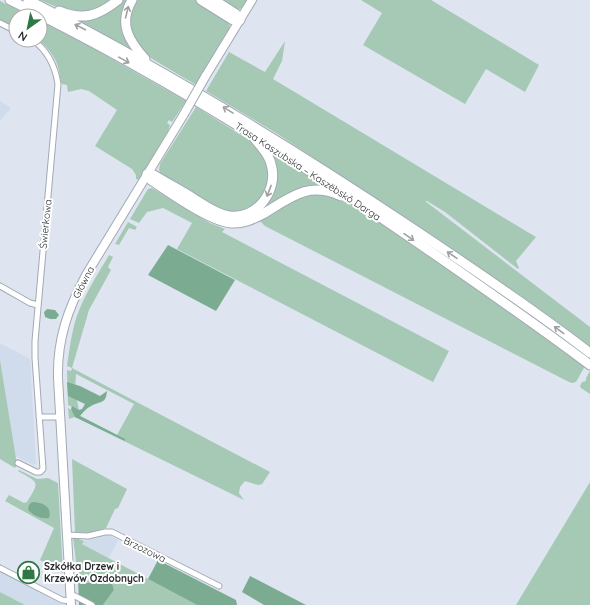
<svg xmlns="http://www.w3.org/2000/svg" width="590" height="605" font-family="Quicksand,sans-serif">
	<rect width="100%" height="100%" fill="#dee5f0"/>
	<path fill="#d0dbec" d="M 0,101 L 11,108 L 0,121 Z
		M 0,343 L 30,359 L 36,464 L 33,465 L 16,456 L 0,360 Z
		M 109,535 L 118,540 L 109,558 L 82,544 L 84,541 Z
		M 0,571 L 63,605 L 25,605 L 0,592 Z"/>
	<path fill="#a5c9b5" d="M 40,0 L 114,0 L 97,11 L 68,12 Z
		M 122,0 L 128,0 L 126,39 L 131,49 L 76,20 Z
		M 135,0 L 196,0 L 229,21 L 230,29 L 196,85 L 144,54 L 128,27 L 131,6 Z
		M 218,0 L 249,0 L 244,7 L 237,10 Z
		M 361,0 L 431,0 L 539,65 L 525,92 L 486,69 L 465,104 L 363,45 L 382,13 Z
		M 0,1 L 30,16 L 16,16 L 16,28 L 0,20 Z
		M 40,21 L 87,45 L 186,101 C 181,108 177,115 172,122 L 169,120 L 167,123 L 170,125 L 168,131 L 139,180 L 136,179 L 136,175 L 132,169 L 95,146 L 117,110 L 89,91 L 81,89 L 68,92 L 67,85 L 62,84 C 60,80 60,76 59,71 C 57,59 48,47 38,40 L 40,40 Z
		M 285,41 L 282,61 L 273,79 L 536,237 L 516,261 L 519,268 L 518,269 L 445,212 L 427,201 L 425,201 L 590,327 L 590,349 L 423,230 L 276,133 L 206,91 L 229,52 L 265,72 Z
		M 196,107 L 254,143 L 266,158 L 270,180 L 258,204 L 239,213 L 221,211 L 160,173 L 159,169 L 160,164 Z
		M 268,149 L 328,187 L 320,187 L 241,220 L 228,218 L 269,199 Z
		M 152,188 L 210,223 L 225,229 L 222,232 L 449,351 L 433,382 L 177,249 L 192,223 L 163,208 L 147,212 L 139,223 L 130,219 L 148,189 Z
		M 307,193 L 341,198 L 354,205 L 536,330 L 585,366 L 576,382 L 572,383 L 569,382 L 265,226 L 258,219 Z
		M 128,222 L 137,227 L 135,230 L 129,228 L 119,245 L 115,244 Z
		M 109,255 L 113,257 L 108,267 L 111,270 L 89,310 L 72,368 L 270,472 L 262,484 L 258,485 L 245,481 L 240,487 L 239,493 L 244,500 L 75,417 L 69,419 L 68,408 L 79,414 L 80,416 L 117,435 L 134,404 L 76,374 L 75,390 L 79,410 L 68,405 L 67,370 L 71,371 L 72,368 L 67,366 C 70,347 72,326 80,308 C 88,289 99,272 109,255 Z
		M 0,360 L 17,464 L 15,468 L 0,459 Z
		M 590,371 L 590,394 L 581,388 L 580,386 L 582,382 L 586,381 L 586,378 Z
		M 72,459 L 127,489 L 118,508 L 115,509 L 106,528 L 89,533 L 75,532 Z
		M 19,470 L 37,479 L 48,478 L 58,483 L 63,573 L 40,560 L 54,528 L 5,501 L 9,495 L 24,503 L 27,502 C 40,481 39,483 18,471 Z
		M 590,482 L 590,605 L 516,605 Z
		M 73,537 L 84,541 L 82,544 L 197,605 L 103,605 L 114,590 L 112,583 L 88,583 L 78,578 Z
		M 0,592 L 25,605 L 0,605 Z"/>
	<path fill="#7bac92" d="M 168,245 L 235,280 L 216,311 L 148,275 Z
		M 47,309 L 55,310 L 59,315 L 56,319 L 50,319 L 45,317 L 44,312 Z
		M 67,382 L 80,386 L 100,396 L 107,391 C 106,403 102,401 93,405 C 88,407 83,412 80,416 L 125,439 L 125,441 L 75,417 L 71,409 L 72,406 L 79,410 L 82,409 L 85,404 L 68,396 Z
		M 32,502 C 41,502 53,506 49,518 C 41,519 34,516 28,510 L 29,505 Z
		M 158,560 L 236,600 L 237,605 L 197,605 L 148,579 Z
		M 250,576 L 306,605 L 264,605 L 242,592 Z
		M 78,578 L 88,583 L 112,583 L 114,590 L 103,605 L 79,605 Z"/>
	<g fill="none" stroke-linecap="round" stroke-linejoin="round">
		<defs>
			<path id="minor" d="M 0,23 L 16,31
				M 0,286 L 30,303 L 38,305
				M 39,417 L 60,417
				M 18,463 L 36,472 L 40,472 L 43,469 L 35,358 L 35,341 L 58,84 C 55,65 48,51 33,40
				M 66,535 L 88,536 L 105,532 L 112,532 L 219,586
				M 0,568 L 62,600 L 71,601
				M 70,595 L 75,596 L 92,605"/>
			<path id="primary" d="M 205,77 L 252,0
				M 71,605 L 58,378 C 57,339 68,309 86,275 L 184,114"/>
			<path id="motorway" d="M 10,0 C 156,71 294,157 427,249 C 482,287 537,325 590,365
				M 28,0 C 161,68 288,145 412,228 C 472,268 533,309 590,353
				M 132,0 C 118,24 129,41 145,59
				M 201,0 L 233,20 L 240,20
				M 214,0 L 236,14 L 240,20
				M 59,11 C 83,21 98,16 118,0
				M 147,174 L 151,180 C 170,193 210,221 231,223 C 243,224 253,219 263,214 C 291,197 308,181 341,196
				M 147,174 L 154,175 C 167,183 180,190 193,198 C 204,205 216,214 229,216 C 257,220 279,190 271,164 C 269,154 261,147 255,139"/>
		</defs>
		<use href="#minor" stroke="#a2a9b3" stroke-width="7"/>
		<use href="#primary" stroke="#a2a9b3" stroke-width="10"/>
		<use href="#motorway" stroke="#a2a9b3" stroke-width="11"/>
		<use href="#minor" stroke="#fff" stroke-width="5"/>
		<use href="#primary" stroke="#fff" stroke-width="8"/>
		<use href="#motorway" stroke="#fff" stroke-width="9"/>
		<defs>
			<path id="primary-bridge" d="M 184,114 L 205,77"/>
		</defs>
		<use href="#primary-bridge" stroke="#a2a9b3" stroke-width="10" stroke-linecap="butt"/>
		<use href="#primary-bridge" stroke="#fff" stroke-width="8"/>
	</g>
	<defs><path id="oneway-shaft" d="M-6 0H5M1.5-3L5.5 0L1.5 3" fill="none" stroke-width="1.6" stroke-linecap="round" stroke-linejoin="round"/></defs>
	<g stroke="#9ea0a1">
		<use href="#oneway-shaft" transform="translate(127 12) rotate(-76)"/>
		<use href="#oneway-shaft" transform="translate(80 27) rotate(-152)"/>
		<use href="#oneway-shaft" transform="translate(124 60) rotate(29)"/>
		<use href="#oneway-shaft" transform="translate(228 110) rotate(-149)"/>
		<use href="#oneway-shaft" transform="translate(269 191) rotate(111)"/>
		<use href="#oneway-shaft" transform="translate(409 237) rotate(35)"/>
		<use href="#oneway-shaft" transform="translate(452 255) rotate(-146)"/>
		<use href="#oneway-shaft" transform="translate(559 330) rotate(-144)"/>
	</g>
	<defs>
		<symbol id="shop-ring" viewBox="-11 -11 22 22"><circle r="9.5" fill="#fff" stroke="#2f7845" stroke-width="1.5"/><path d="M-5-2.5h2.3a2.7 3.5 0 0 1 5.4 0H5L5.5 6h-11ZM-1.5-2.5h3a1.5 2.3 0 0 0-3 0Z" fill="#2f7845"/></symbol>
	</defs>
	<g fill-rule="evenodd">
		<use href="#shop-ring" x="16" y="560" width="25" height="25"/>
	</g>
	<g text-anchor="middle" stroke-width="4" stroke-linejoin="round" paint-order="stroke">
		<g font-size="10" fill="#282b2f" stroke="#fff">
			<text transform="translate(308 171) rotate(33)" y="4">Trasa Kaszubska – Kaszëbskô Darga</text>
			<text transform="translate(45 224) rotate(-84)" y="4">Świerkowa</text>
			<text transform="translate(83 282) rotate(-62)" y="4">Główna</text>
			<text transform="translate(145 549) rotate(26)" y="4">Brzozowa</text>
		</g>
		<g font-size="10" font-weight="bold" fill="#282b2f" stroke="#fff" text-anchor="start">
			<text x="44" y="570">Szkółka Drzew i<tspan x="44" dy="12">Krzewów Ozdobnych</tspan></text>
		</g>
	</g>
	<g transform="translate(28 28) rotate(213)"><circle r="19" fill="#ffffff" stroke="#a9aaac"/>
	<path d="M0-3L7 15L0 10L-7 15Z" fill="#2f7845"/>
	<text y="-6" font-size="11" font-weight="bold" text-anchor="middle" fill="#282b2f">N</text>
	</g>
</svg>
